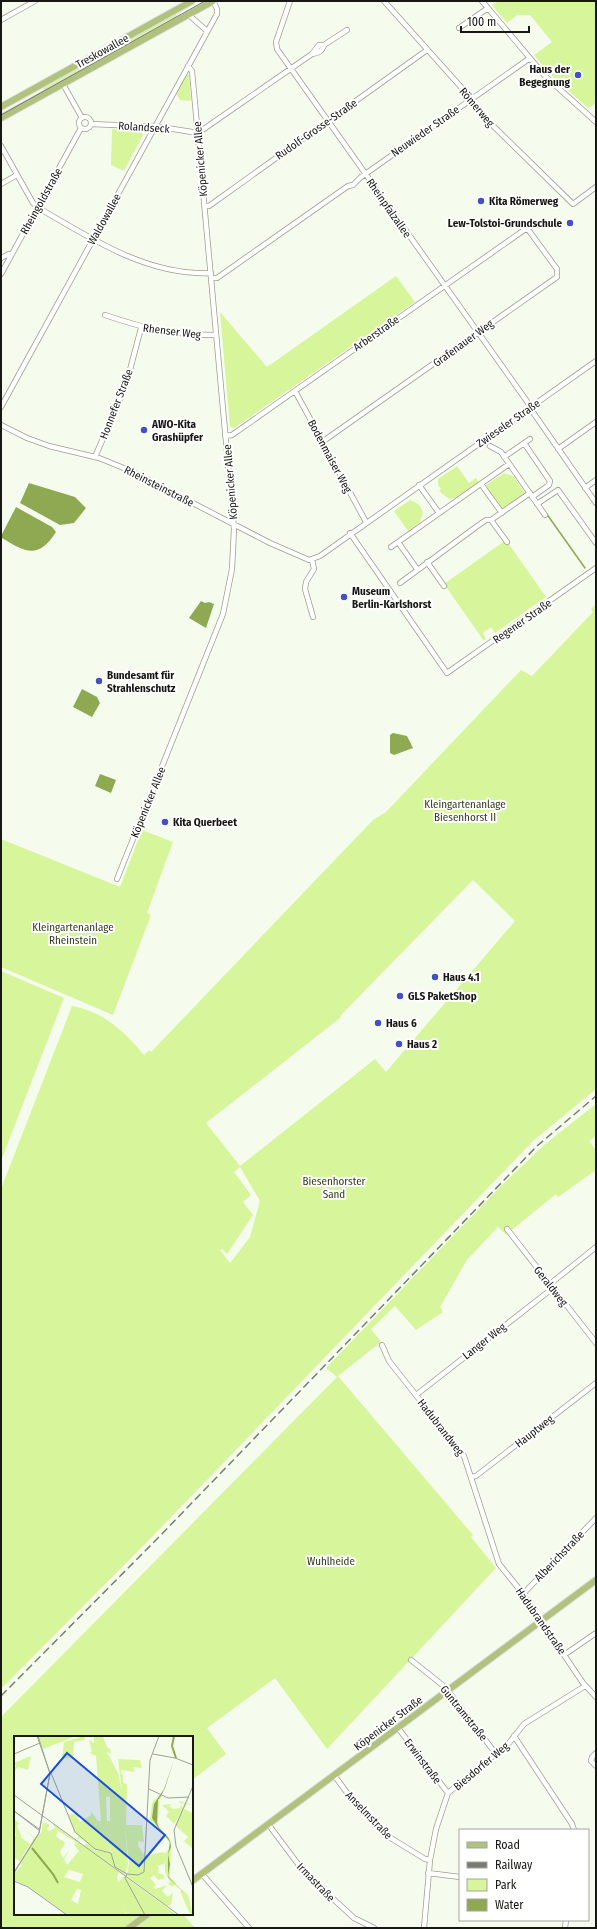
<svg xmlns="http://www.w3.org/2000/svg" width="597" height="1929" font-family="'Fira Sans Condensed',sans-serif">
	<rect width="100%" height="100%" fill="#f6fced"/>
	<path fill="#d7f59b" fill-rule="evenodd" d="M 498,1 L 596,1 L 596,103 L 588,108 L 549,73 L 534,55 L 552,42 L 530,15 L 517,15 L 507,23 L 492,5 Z
		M 176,14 L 178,17 L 1,115 L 1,114 L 44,90 L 43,88 Z
		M 187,74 L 189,75 L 191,100 L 189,101 L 180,100 L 176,93 Z
		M 112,129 L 141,131 L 143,135 L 124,171 L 111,165 Z
		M 396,276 L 415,302 L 234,428 L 230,427 L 220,312 L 267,367 Z
		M 457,466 L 469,483 L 476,478 L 479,483 L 458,497 L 449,499 L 439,491 L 441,489 L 438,485 L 438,479 Z
		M 504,473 L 513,476 L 525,493 L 502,509 L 486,485 Z
		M 410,500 C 417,503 422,505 423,514 L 420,522 L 408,531 L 394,511 Z
		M 506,540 L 546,597 L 495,633 L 491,627 L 483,633 L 486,639 L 484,641 L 444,584 Z
		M 596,604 L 596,1089 L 533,1141 L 152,1537 L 1,1689 L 1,1189 L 72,1006 C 104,1012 124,1031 144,1055 L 149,1050 L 151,1052 L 373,820 L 386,812 L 521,670 L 532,676 L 593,612 L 591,609 ZM 473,880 L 515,921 L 386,1072 L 375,1059 L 240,1166 L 206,1123 L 340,1018 L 342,1014 ZM 240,1167 L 260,1201 L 250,1237 L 230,1263 L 220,1250 L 222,1249 L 227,1254 L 253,1215 L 243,1202 L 251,1195 L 234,1172 Z
		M 142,830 L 173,842 L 147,913 L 151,915 L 113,1015 L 1,967 L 1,839 L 120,887 Z
		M 1,971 L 64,998 L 1,1161 Z
		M 596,1104 L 596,1136 L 589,1141 L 596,1150 L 596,1170 L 558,1197 L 556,1194 L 506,1235 L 498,1227 L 467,1260 L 440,1307 L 443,1312 L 416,1330 L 395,1306 L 371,1329 L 381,1342 L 338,1376 L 473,1535 L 471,1537 L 496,1568 L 327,1749 L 275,1678 L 207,1728 L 226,1754 L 192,1780 L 192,1737 L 15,1737 L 15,1914 L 183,1914 L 195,1928 L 1,1928 L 1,1717 L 337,1377 L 326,1368 L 502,1185 L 544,1145 Z"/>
	<path fill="#8ea951" d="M 29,483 L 75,497 L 86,508 L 74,523 L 60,525 L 20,503 Z
		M 16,507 L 52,527 L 56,532 C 38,560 25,552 2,538 L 1,536 Z
		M 201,601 L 205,603 L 209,602 L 214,604 L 206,628 L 189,618 Z
		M 82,689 L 97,697 L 100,703 L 92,717 L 73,707 Z
		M 393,733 L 407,736 L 413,748 L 394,755 L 390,753 L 390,735 Z
		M 100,774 L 116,780 L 111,793 L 95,786 Z"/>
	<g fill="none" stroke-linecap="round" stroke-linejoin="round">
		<path stroke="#8ea951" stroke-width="1.5" d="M 546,513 L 585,568"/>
		<defs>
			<path id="minor" d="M 290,1 L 276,42 L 277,49 L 531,407
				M 384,1 L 469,96 L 481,114 L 573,204 L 596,187
				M 482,1 L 545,76 L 596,122
				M 189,15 L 207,31
				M 1,20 L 35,1
				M 459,28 L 488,8
				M 312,54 L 319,45 L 324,45
				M 63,84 L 82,118
				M79 123a6 6 0 1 1 12 0a6 6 0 1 1-12 0Z
				M 91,124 L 161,127 L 198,133
				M 198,133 L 312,54 C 318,53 322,52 324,45 L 347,30
				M 1,146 L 33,203 L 37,207 C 90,238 147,276 211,273
				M 1,184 L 17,175
				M 205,206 L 209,206 L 427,50
				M 1,258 L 9,254 L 11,255
				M 1,274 L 81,128
				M 211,278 L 217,278 L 348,186 L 353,185 L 361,177 L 530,58
				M 105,315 C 146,329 173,335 216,335
				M 295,391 L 366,522
				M 1,407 L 217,14 L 217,9 L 213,1
				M 530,408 L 596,503
				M 1,425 L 27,438 L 49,446 L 99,458 L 131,471 L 270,543 L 309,560 L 320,556 L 596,361
				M 225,436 L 232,435 L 527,228 L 557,269 L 557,277 L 322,442
				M 524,443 L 550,481 L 549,485 L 532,497
				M 490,446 L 501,452 L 545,515
				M 558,449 L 596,422
				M 95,457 L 126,385 L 141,328
				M 504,457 L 530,439
				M 481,484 L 502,513
				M 419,485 L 439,513
				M 585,488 L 596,480
				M 537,504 L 558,490 L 596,543
				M 491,520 L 507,542
				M 350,533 L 447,673 L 596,568
				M 398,542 L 417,569
				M 391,547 L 509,464
				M 312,559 L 314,569 L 306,582 L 305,589 L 313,617
				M 427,562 L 444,586
				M 400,583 L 476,527 L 486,520 L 491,520 L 530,493
				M 117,879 L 223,614 L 232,569 L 234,529 L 192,71 L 188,66
				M 507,1229 L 596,1343
				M 550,1284 L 596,1247
				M 382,1345 L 389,1361 L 464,1456 L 499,1564 L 520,1590 L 583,1683 L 596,1697
				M 416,1395 L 553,1288
				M 471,1477 L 476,1476 L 498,1459 L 596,1383
				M 523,1594 L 596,1518
				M 564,1655 L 596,1633
				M 411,1660 L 445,1687 L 496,1754
				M 398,1728 L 448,1793
				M 514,1736 L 572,1824 L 574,1830
				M 596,1753 L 592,1757 L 591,1761 L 596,1766
				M 334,1775 L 353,1801 L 389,1837 L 425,1859 L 430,1860
				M 268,1824 L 304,1872 L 354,1918 L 374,1928
				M 428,1873 L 460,1877
				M 202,1874 L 249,1928
				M 424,1928 L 430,1860 L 436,1829 L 448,1793 L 509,1743 L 524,1724 L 585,1686
				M 565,1928 L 566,1920"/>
			<path id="major" d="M 1,107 L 192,1
				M 1,118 L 213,1
				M 192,1881 L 596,1580
				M 129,1928 L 148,1914"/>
		</defs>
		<use href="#minor" stroke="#9a9f92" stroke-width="6"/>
		<use href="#major" stroke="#dadad9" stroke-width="8"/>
		<use href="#minor" stroke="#fff" stroke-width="4.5"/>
		<use href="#major" stroke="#b0c27c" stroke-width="6"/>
		<path stroke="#777b71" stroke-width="1" d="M 1,115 L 205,1"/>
		<path stroke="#777b71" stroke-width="1.5" stroke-dasharray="8 4" stroke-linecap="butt" d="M 1,1696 L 156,1540 L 537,1146 L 596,1096"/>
	</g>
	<g fill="#4550c5" stroke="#fff" stroke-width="1.5">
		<circle cx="578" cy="75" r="4"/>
		<circle cx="481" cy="201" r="4"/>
		<circle cx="570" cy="223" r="4"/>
		<circle cx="144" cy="430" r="4"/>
		<circle cx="344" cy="597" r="4"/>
		<circle cx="99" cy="681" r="4"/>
		<circle cx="165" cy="822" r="4"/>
		<circle cx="435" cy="977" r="4"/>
		<circle cx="400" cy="996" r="4"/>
		<circle cx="378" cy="1023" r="4"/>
		<circle cx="399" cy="1044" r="4"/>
	</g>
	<g text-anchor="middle" stroke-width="4" stroke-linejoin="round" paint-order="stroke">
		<g font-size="11" fill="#171813" stroke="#fff">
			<text transform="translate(102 51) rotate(-29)" y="4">Treskowallee</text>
			<text transform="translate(477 107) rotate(50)" y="4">Römerweg</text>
			<text transform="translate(144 127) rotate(4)" y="4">Rolandseck</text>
			<text transform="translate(316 129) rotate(-35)" y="4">Rudolf-Grosse-Straße</text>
			<text transform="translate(425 131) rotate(-35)" y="4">Neuwieder Straße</text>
			<text transform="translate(200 159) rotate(-95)" y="4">Köpenicker Allee</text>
			<text transform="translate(41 201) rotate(-61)" y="4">Rheingoldstraße</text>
			<text transform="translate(389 208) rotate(55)" y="4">Rheinpfalzallee</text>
			<text transform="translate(104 219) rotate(-61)" y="4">Waldowallee</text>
			<text transform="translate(172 331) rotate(7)" y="4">Rhenser Weg</text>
			<text transform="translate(376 333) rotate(-35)" y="4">Arberstraße</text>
			<text transform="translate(463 343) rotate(-36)" y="4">Grafenauer Weg</text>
			<text transform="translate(116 404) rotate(-69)" y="4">Honnefer Straße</text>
			<text transform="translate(508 423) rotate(-35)" y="4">Zwieseler Straße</text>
			<text transform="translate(330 456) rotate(62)" y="4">Bodenmaiser Weg</text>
			<text transform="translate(230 482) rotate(-95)" y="4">Köpenicker Allee</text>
			<text transform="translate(159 486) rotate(27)" y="4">Rheinsteinstraße</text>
			<text transform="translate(522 621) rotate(-35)" y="4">Regener Straße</text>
			<text transform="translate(148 802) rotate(-68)" y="4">Köpenicker Allee</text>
			<text transform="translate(551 1286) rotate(52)" y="4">Geraldweg</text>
			<text transform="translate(484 1341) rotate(-38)" y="4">Langer Weg</text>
			<text transform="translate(441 1427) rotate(52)" y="4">Hadubrandweg</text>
			<text transform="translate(534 1431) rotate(-38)" y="4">Hauptweg</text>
			<text transform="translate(559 1556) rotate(-46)" y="4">Alberichstraße</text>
			<text transform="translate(541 1621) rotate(55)" y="4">Hadubrandstraße</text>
			<text transform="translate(464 1713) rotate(51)" y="4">Guntramstraße</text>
			<text transform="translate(388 1723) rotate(-37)" y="4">Köpenicker Straße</text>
			<text transform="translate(423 1761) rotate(53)" y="4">Erwinstraße</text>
			<text transform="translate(481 1766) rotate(-40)" y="4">Biesdorfer Weg</text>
			<text transform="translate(369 1815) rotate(46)" y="4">Anselmstraße</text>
			<text transform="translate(316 1882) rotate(46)" y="4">Irmastraße</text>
		</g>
		<g font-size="11" font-weight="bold" fill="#171813" stroke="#fff" text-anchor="start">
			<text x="570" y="73" text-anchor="end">Haus der<tspan x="570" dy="13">Begegnung</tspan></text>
			<text x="489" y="205">Kita Römerweg</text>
			<text x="562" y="227" text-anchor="end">Lew-Tolstoi-Grundschule</text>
			<text x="152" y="428">AWO-Kita<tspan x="152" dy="13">Grashüpfer</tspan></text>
			<text x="352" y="595">Museum<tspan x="352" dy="13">Berlin-Karlshorst</tspan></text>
			<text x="107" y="679">Bundesamt für<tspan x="107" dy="13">Strahlenschutz</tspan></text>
			<text x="173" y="826">Kita Querbeet</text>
			<text x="443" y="981">Haus 4.1</text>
			<text x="408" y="1000">GLS PaketShop</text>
			<text x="386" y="1027">Haus 6</text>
			<text x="407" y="1048">Haus 2</text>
		</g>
		<g font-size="11" fill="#313d18" stroke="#fff">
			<text x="465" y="808">Kleingartenanlage<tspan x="465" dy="13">Biesenhorst II</tspan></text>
			<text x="73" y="931">Kleingartenanlage<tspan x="73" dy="13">Rheinstein</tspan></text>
			<text x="334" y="1185">Biesenhorster<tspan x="334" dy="13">Sand</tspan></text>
			<text x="331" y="1565">Wuhlheide</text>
		</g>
	</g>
	<g transform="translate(14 1736)">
		<rect width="179" height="179" fill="#f6fced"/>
		<path d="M 24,0 L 62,0 L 29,13 ZM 70,0 L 71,4 L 60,6 L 59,22 L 48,23 L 50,6 ZM 80,0 L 89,1 L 93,11 L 96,13 L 97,18 L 93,16 L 104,37 L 108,55 L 104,23 L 126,24 L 128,32 L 119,31 L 121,36 L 107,34 L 107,38 L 109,38 L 109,47 L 113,48 L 112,89 L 128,89 L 130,106 L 124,105 L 124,110 L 131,120 L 149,116 L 150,118 L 156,112 L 154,102 L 136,84 L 138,68 L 140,64 L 148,60 L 145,64 L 144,89 L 157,106 L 156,142 L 174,159 L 179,179 L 175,176 L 166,155 L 168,154 L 162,148 L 158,151 L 154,148 L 156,146 L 151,136 L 151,127 L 154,122 L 150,128 L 142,130 L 145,129 L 144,137 L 150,139 L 150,142 L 144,144 L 140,139 L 136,142 L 142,149 L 139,151 L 141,153 L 153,149 L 148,155 L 154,161 L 159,157 L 157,169 L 153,170 L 113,140 L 115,127 L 111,89 L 114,128 L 111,139 L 70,110 L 72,107 L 81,114 L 98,117 L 94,109 L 97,116 L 81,113 L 66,102 L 63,105 L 64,100 L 61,96 L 58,98 L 60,94 L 54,79 L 62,77 L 66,86 L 77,79 L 77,75 L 84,85 L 87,85 L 82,20 L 75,17 L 78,16 L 75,4 L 80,7 ZM 92,61 L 96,61 L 96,85 L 93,85 ZM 17,20 L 14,34 L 4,31 L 0,36 L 2,29 L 0,29 L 0,27 ZM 175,61 L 179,64 L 175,62 L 173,67 L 179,70 L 173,68 L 160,88 L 152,80 L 155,76 L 148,69 L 158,68 L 155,70 L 159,73 L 166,72 L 167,69 L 169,72 L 170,67 L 166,68 L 165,65 L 172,67 ZM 170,73 L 179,77 L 179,113 L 170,105 L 174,101 L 161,89 ZM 0,83 L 6,88 L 3,89 L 8,102 L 16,108 L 6,125 L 0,122 L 0,101 L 2,100 ZM 29,86 L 36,89 L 33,93 L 35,95 L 41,92 L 39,88 L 105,136 L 103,141 L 104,146 L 110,140 L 163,179 L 113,179 L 110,173 L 112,179 L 54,179 L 15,151 L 0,144 L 0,138 L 8,129 L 6,129 L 20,102 L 6,89 L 21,102 L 27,97 ZM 44,95 L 62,106 L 60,109 L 65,115 L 53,129 L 50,123 L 56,113 L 49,122 L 46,116 L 51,107 L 42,100 ZM 55,134 L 69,138 L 66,146 L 50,141 ZM 63,153 L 67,154 L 64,168 L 57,164 Z" fill="#d7f59b" fill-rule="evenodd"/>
		<path d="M 160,24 L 151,52 L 147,60 L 144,64 L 143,87 L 145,92 L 154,101 L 156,105 L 157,111 L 154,118 L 156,128 L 154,140 L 171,158 L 179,179 L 171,158 L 154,141 L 154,118 L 156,106 L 145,93 L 138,82 L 140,68 L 150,53 Z" fill="#8ea951"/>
		<path fill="none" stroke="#8ea951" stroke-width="2" d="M 160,0 L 158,10 L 162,22M 18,112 L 39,138 L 44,147"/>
		<path fill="none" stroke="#9da196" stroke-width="1" d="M 0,18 L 26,7M 139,18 L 161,22 L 179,29M 37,37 L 61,96 L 81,113 L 97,117 L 101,131 L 113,138M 179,50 L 160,94 L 162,110 L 179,151M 135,53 L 154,62 L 175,61M 0,59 L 165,179M 0,75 L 25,93M 0,75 L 26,95M 0,136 L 25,97 L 36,37 L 23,0M 0,137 L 25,97 L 36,38 L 24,0M 0,145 L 14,151 L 53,179M 131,179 L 111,142 L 113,138 L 124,139 L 130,136 L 136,24 L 145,0"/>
		<path fill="#1d4ed8" fill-opacity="0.15" stroke="#1d4ed8" stroke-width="2" d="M 53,17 L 151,99 L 125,130 L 27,48 Z"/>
		<rect width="179" height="179" fill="none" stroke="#171813" stroke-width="2"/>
	</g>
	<rect width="597" height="1929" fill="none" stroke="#171813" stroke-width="4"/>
	<rect x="459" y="1829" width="130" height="92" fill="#ffffff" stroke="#a2a3a1"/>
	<rect x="467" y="1842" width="20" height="6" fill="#b0c27c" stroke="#a2a3a1"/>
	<text x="495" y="1849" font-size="12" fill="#171813">Road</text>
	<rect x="467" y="1862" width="20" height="6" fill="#777b71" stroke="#a2a3a1"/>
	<text x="495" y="1869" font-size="12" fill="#171813">Railway</text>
	<rect x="467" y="1879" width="20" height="12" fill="#d7f59b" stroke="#a2a3a1"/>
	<text x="495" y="1889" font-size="12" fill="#171813">Park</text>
	<rect x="467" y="1899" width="20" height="12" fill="#8ea951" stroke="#a2a3a1"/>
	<text x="495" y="1909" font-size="12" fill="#171813">Water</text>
	<path d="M461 26v6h68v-6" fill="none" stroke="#171813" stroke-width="2"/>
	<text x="467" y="26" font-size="12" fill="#171813" stroke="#ffffff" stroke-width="3" paint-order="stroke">100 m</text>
</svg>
